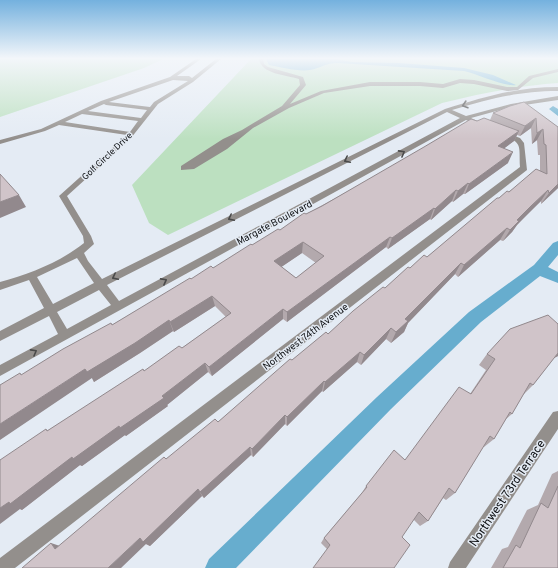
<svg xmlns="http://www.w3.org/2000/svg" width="558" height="568" font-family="Overpass,sans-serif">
	<rect width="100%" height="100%" fill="#e4ebf4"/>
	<path fill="#bce0c0" d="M 0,59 L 163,59 L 144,68 L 0,117 Z
		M 251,59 L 558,59 L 558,83 C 518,86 481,93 442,103 L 168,235 L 149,223 L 132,185 Z"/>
	<path fill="#67adce" d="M 266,59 L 336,59 L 352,62 L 399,63 L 464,68 L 493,75 L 516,85 C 504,87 478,74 464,71 L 338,63 C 325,63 321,68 310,70 C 299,72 280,67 269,65 Z"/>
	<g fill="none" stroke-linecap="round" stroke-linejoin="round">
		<path fill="#67adce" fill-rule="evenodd" d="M 553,106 L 558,109 L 558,116 L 549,109 Z
			M 558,241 L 558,255 L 548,267 L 558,272 L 558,283 L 540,276 L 481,322 L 391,409 L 236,568 L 205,568 L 209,559 L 377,397 L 469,312 L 534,265 L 553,243 Z"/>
		<path fill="#938f8c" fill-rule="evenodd" d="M 196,59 L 201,59 L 177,76 L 189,76 L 192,78 L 216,59 L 221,59 L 193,82 L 158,104 L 131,138 L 67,196 L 91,236 L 94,244 L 84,253 L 88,261 L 102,279 L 445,109 C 485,97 516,87 558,87 L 558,91 C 518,91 490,99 452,110 L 466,116 L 511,104 L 558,96 L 558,100 L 511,107 L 471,118 L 484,124 L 485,125 L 482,127 L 466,120 L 0,376 L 0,365 L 58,334 L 49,316 L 0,341 L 0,331 L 44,308 L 29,280 L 0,290 L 0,282 C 30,274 60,262 84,243 L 83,236 L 59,196 L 127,135 L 59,125 L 45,131 L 0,144 L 0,140 L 41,129 L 101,101 L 170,77 ZM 173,80 L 188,81 L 154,102 L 150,107 L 109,102 ZM 104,104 L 106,105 L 147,110 L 141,118 L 88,111 ZM 447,112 L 460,118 L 119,301 L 107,285 ZM 82,114 L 138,121 L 130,132 L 65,122 ZM 77,258 L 94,283 L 53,304 L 37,277 ZM 99,290 L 111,305 L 67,329 L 57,312 Z
			M 259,59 L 263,59 L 264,64 L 268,67 L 303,77 L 306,85 L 290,104 L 321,91 L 370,82 L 420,82 L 443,84 L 460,79 L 474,80 L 507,87 L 517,87 L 529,76 L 558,69 L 558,72 L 533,78 L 518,90 L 507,91 L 474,84 L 460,83 L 443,88 L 420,86 L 370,86 L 324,93 L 289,108 L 253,128 L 227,149 L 194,169 L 181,170 L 181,166 L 223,139 L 242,130 L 282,106 L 300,85 L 299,79 C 286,75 261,74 259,59 Z
			M 500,132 L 504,132 L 520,138 L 524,143 L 527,170 L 15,568 L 0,568 L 0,558 L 520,167 C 519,144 523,143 500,134 Z
			M 558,411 L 558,429 L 466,568 L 448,568 L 450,562 L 553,412 Z"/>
	</g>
	<path fill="#b3a9ad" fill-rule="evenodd" d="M 510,106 L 558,127 L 558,188 L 541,204 L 541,201 L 524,217 L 517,225 L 512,232 L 503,241 L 500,240 L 458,277 L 455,274 L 408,323 L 404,332 L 391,343 L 386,339 L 361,365 L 357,362 L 323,392 L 322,391 L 287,426 L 285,424 L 253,457 L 251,455 L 204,498 L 202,496 L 150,546 L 146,544 L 59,546 L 166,459 L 218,422 L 292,360 L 328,334 L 410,268 L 427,257 L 499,198 L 540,171 L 540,155 L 538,155 L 537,140 L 532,144 L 531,128 L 520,136 L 517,135 L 514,141 L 503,149 L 508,163 L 465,194 L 463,194 L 453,202 L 452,201 L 431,220 L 430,219 L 388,249 L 386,247 L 287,322 L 283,319 L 212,376 L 208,372 L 167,405 L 168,406 L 126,436 L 125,435 L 82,466 L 80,465 L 22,510 L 20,509 L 47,431 L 182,348 L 226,317 L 215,306 L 174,332 L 173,331 L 140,353 L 94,382 L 92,378 L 22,375 L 112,325 L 191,279 L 213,268 L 252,245 L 280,230 L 306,214 L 477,121 L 490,120 L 493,113 ZM 302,253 L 316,263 L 296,278 L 281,267 Z
		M 558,324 L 558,356 L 554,358 L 533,385 L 523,395 L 512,414 L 506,419 L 494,439 L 484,447 L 483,447 L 455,493 L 446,500 L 443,498 L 428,521 L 420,526 L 414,520 L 327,549 L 321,543 L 324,538 L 362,493 L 366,486 L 405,460 L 470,394 L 486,370 L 479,365 L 487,354 Z
		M 558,471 L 558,568 L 491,568 L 502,549 L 508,547 L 527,510 L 538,505 L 552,474 Z"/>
	<path fill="#92898d" d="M 536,118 L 531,128 L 520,136 L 525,126 Z
		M 543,129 L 537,140 L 532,144 L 537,133 Z
		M 519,131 L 514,141 L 493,157 L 498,146 Z
		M 513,152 L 508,163 L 465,194 L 469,184 Z
		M 468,183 L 463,194 L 453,202 L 458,191 Z
		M 558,184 L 558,188 L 541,204 L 549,193 Z
		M 456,190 L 452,201 L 431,220 L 435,209 Z
		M 548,190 L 541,201 L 517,225 L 512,232 L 503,241 L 510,230 L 517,220 Z
		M 19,195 L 26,207 L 0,218 L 0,202 Z
		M 434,208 L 430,219 L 388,249 L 392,238 Z
		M 507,228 L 500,240 L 458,277 L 464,265 Z
		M 390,237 L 386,247 L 287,322 L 287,312 Z
		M 303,242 L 302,253 L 274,272 L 274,261 Z
		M 461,263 L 455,274 L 408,323 L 404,332 L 391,343 L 396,332 L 405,319 Z
		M 212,296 L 215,306 L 174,332 L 170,322 Z
		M 283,309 L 283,319 L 212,376 L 209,367 Z
		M 169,320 L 173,331 L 140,353 L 94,382 L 92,378 L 0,440 L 0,424 L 85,369 Z
		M 391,328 L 386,339 L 361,365 L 364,355 Z
		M 360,352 L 357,362 L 323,392 L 325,382 Z
		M 558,352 L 558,356 L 550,360 Z
		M 205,363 L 208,372 L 167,405 L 168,406 L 126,436 L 125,435 L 82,466 L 80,465 L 22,510 L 20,509 L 0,524 L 0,508 L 72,457 L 119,426 L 162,396 Z
		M 324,381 L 322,391 L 287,426 L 287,417 Z
		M 285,415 L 285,424 L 253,457 L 252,449 Z
		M 250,447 L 251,455 L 204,498 L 200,492 Z
		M 198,489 L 202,496 L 150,546 L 146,544 L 121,568 L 108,568 L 140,538 Z
		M 51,543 L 63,547 L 55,549 Z"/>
	<path fill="#d0c4c9" stroke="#92898d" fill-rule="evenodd" d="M 524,102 L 558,127 L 558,184 L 549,193 L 548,190 L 531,206 L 517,220 L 519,221 L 510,230 L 507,228 L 464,265 L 461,263 L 405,319 L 408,321 L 396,332 L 391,328 L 364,355 L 360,352 L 325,382 L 324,381 L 287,417 L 285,415 L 252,449 L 250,447 L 200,492 L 198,489 L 143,542 L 140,538 L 108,568 L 22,568 L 51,543 L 55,549 L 164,457 L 166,459 L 215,419 L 218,422 L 290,359 L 292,360 L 326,332 L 328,334 L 353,311 L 383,287 L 385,288 L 408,267 L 410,268 L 424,255 L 427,257 L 497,198 L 499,198 L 507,191 L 509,192 L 536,169 L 547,174 L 546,145 L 544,144 L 543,129 L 537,133 L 536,118 L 525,126 L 493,113 L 510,106 Z
		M 484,118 L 519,131 L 498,146 L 513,152 L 469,184 L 468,183 L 458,191 L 456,190 L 435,209 L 434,208 L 392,238 L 390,237 L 287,312 L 283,309 L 209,367 L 205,363 L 162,396 L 164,398 L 120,428 L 119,426 L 73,459 L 72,457 L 10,504 L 9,502 L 0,508 L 0,460 L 46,429 L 47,431 L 143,369 L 144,371 L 179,346 L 182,348 L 231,313 L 212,296 L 170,322 L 169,320 L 135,343 L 87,372 L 85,369 L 0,424 L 0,385 L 20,373 L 21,375 L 63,349 L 111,323 L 112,325 L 190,278 L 191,279 L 211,266 L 213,268 L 251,244 L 252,245 L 278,229 L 280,230 L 304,213 L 306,214 L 322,206 L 424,147 L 471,119 L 477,121 ZM 303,242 L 324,256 L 296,278 L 274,261 Z
		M 0,174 L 19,195 L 0,202 Z
		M 548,315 L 558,324 L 558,353 L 533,385 L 530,383 L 512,414 L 510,412 L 494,439 L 490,436 L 455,493 L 449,488 L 428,521 L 419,512 L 402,537 L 410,545 L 394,568 L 313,568 L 330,545 L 324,538 L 367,487 L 366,486 L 394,450 L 405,460 L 459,387 L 471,394 L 495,359 L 487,354 L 510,329 Z
		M 558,486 L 558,568 L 503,568 L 516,545 L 520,548 L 541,503 L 548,508 Z"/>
	<defs><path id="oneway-chevron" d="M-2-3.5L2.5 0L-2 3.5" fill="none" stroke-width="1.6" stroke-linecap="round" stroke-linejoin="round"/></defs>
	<g stroke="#4a4a4a">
		<use href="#oneway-chevron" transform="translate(465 105) rotate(163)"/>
		<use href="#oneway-chevron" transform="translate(402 153) rotate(-29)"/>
		<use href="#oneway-chevron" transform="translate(347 160) rotate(153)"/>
		<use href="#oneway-chevron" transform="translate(231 218) rotate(153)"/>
		<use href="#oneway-chevron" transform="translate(115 277) rotate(153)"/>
		<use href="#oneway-chevron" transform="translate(164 281) rotate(-28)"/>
		<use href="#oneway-chevron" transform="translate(34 352) rotate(-29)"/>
	</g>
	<linearGradient id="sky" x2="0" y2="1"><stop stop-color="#74b1de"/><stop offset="0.42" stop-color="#f3f6fa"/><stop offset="1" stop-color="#f3f6fa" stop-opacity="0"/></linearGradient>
	<rect width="558" height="139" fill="url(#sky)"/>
	<g text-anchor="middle" stroke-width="3" stroke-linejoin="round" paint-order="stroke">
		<g font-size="9" fill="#0f1114" stroke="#e4ebf4">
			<text transform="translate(107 156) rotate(-43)" y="3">Golf Circle Drive</text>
		</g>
		<g font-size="10" fill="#0f1114" stroke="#e4ebf4">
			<text transform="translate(274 222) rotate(-28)" y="4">Margate Boulevard</text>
			<text transform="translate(305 336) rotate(-37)" y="4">Northwest 74th Avenue</text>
		</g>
		<g font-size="12" fill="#0f1114" stroke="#e4ebf4">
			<text transform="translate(507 493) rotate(-56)" y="4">Northwest 73rd Terrace</text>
		</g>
	</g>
</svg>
